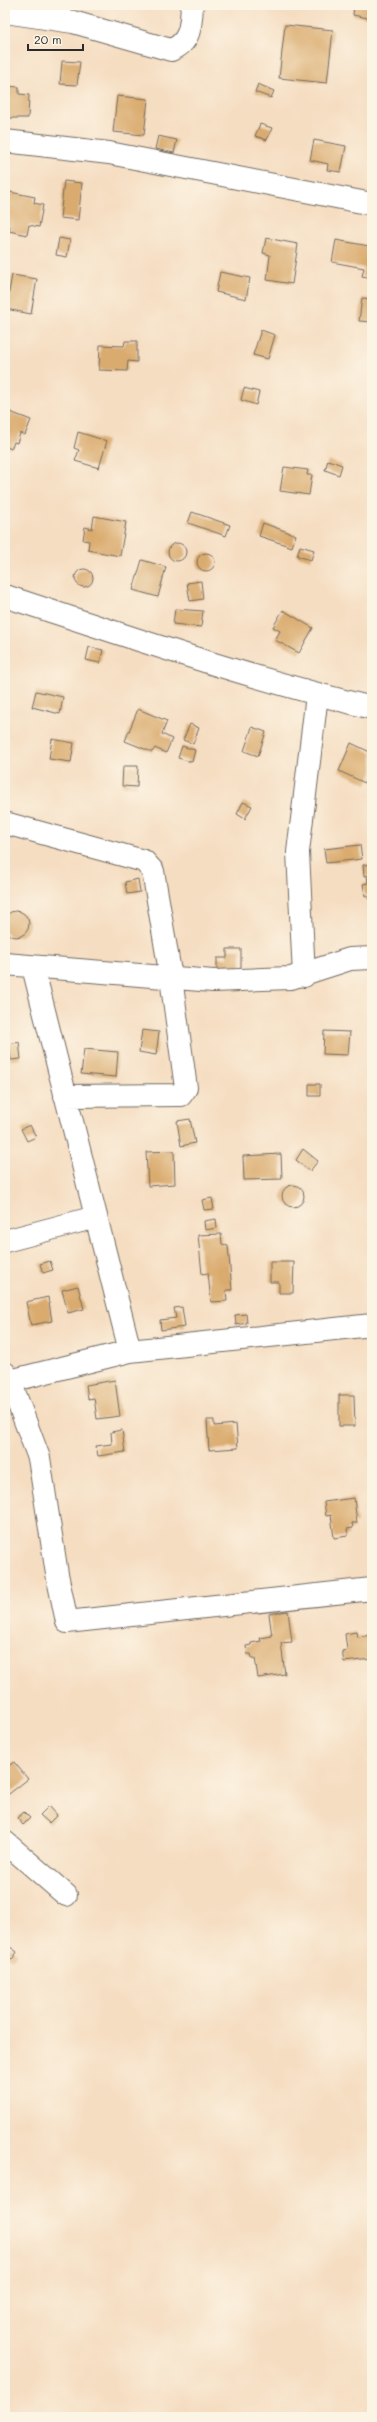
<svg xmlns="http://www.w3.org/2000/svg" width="377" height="2422" font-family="Mali,sans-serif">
	<rect width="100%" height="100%" fill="#fcf5e5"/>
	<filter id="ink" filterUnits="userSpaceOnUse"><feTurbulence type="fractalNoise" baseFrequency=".025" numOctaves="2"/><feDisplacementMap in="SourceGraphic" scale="8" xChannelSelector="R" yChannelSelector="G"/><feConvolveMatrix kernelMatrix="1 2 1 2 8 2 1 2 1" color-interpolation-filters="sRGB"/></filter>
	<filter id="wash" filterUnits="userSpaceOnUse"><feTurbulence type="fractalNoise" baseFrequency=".012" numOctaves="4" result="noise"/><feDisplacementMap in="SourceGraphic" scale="16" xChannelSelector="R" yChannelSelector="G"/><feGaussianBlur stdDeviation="0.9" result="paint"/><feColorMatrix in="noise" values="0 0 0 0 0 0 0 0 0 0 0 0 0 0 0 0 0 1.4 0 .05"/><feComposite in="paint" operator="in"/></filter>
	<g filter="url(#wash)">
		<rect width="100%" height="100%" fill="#f5ddc1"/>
		<g id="blocks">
			<path fill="#daab6e" d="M 354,5 L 372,5 L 372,19 L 353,15 Z
				M 285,25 L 333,30 L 327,83 L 279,78 Z
				M 62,61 L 80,62 L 77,85 L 60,84 Z
				M 258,84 L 274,91 L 271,98 L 255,92 Z
				M 5,86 L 19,87 L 19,94 L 29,95 L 28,118 L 5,118 Z
				M 117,96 L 148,99 L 144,135 L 113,132 Z
				M 260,124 L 272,128 L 267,140 L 255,136 Z
				M 158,136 L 177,140 L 174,153 L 155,149 Z
				M 314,140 L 346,146 L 341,172 L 327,170 L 328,164 L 310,160 Z
				M 64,181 L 82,183 L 78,220 L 60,218 Z
				M 5,191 L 35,197 L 34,203 L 43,205 L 39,227 L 29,225 L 27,235 L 9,231 L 10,226 L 5,225 Z
				M 59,238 L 70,240 L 67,257 L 56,255 Z
				M 266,238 L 298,244 L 292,284 L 267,280 L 270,255 L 263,253 Z
				M 370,239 L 372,278 L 362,276 L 364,268 L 332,262 L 336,240 L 369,246 Z
				M 220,272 L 250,278 L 246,299 L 216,292 Z
				M 12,275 L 37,279 L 31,314 L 6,309 Z
				M 362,298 L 372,299 L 372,322 L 359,321 Z
				M 261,330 L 275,335 L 268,359 L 253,355 Z
				M 125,341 L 137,341 L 137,362 L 128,361 L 127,371 L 99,370 L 100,345 L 124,346 Z
				M 244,388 L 259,392 L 256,405 L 241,400 Z
				M 5,410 L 31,420 L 25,435 L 20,433 L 17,443 L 14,442 L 11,449 L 5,446 Z
				M 78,432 L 107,441 L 99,468 L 75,461 L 79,450 L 74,448 Z
				M 328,460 L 342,465 L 339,475 L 325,470 Z
				M 284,467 L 308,470 L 307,475 L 312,475 L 309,495 L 280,491 Z
				M 192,512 L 230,525 L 226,536 L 188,523 Z
				M 94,516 L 126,522 L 120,556 L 88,550 L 89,541 L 83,540 L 85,527 L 92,529 Z
				M 263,523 L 296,535 L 292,547 L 259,536 Z
				M168 552a9 9 0 1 1 18 0a9 9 0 1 1-18 0Z
				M 300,546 L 314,550 L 311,560 L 297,556 Z
				M197 562a9 9 0 1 1 18 0a9 9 0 1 1-18 0Z
				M 142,560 L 166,567 L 158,597 L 133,590 Z
				M75 578a9 9 0 1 1 18 0a9 9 0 1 1-18 0Z
				M 201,581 L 203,599 L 190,601 L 187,583 Z
				M 175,609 L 203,611 L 201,627 L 173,624 Z
				M 283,610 L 313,628 L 299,653 L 275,640 L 280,631 L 273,627 Z
				M 89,647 L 103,650 L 100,663 L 86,660 Z
				M 36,691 L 63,697 L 60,714 L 32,707 Z
				M 138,709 L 167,721 L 162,734 L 172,739 L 166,753 L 155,748 L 152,752 L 125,741 Z
				M 190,724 L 199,728 L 193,744 L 183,740 Z
				M 252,727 L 266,732 L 258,756 L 244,751 Z
				M 52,739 L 74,743 L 71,762 L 49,759 Z
				M 351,743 L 372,753 L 372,772 L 367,784 L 339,771 Z
				M 182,746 L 195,750 L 192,762 L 178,758 Z
				M 123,766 L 138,766 L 137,787 L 122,786 Z
				M 243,802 L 252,806 L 245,819 L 237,814 Z
				M 360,845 L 362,859 L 326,863 L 324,849 Z
				M 372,864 L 372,898 L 368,899 L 368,895 L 365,896 L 363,884 L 368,883 L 367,875 L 364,876 L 363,865 Z
				M 138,879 L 140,892 L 127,894 L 125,882 Z
				M3 924a13 13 0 1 1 26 0a13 13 0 1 1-26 0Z
				M 227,949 L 241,949 L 241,971 L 217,971 L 217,958 L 227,958 Z
				M 142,1030 L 159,1032 L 156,1055 L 139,1052 Z
				M 324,1031 L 350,1032 L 348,1055 L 323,1054 Z
				M 19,1042 L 21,1059 L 11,1060 L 8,1044 Z
				M 84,1049 L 118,1052 L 116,1077 L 81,1074 Z
				M 309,1084 L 320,1084 L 320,1096 L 309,1096 Z
				M 190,1119 L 195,1143 L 181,1146 L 177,1121 Z
				M 30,1125 L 36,1137 L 27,1141 L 21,1129 Z
				M 303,1149 L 318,1161 L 310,1171 L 296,1160 Z
				M 174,1151 L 175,1184 L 148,1186 L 146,1152 Z
				M 281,1154 L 282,1179 L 244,1180 L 243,1156 Z
				M282 1196a11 11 0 1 1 22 0a11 11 0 1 1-22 0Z
				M 212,1198 L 214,1209 L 204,1210 L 202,1200 Z
				M 216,1219 L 217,1228 L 205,1230 L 204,1221 Z
				M 221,1234 L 222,1244 L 228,1246 L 232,1290 L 226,1290 L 227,1301 L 211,1302 L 208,1273 L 202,1274 L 198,1235 Z
				M 50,1261 L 53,1270 L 43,1273 L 40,1264 Z
				M 270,1262 L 294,1262 L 293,1293 L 279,1293 L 279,1282 L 270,1282 Z
				M 78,1286 L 84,1309 L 68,1313 L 62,1290 Z
				M 48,1297 L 52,1321 L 31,1325 L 26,1302 Z
				M 182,1307 L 185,1327 L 161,1330 L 160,1320 L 176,1318 L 174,1308 Z
				M 246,1314 L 247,1323 L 236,1325 L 235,1315 Z
				M 115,1380 L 120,1416 L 97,1419 L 94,1398 L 88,1399 L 86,1385 Z
				M 339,1395 L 354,1395 L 355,1426 L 339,1426 Z
				M 207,1420 L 214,1420 L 214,1426 L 236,1424 L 238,1448 L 209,1450 Z
				M 122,1430 L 125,1452 L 98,1456 L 96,1446 L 112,1444 L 111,1432 Z
				M 354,1498 L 357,1523 L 352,1523 L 353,1528 L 347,1529 L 348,1536 L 334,1538 L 331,1515 L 326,1516 L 324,1502 Z
				M 288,1611 L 292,1642 L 281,1643 L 285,1674 L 258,1678 L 255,1658 L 252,1658 L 251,1654 L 247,1654 L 246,1646 L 251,1645 L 251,1643 L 261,1641 L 260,1638 L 272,1636 L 269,1614 Z
				M 356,1632 L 357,1637 L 372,1635 L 372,1659 L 344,1662 L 342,1651 L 347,1650 L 345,1634 Z
				M 14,1762 L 28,1779 L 5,1797 L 5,1768 Z
				M 49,1806 L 57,1815 L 49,1823 L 40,1815 Z
				M 24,1812 L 30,1818 L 23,1825 L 17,1818 Z
				M 5,1943 L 17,1952 L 12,1960 L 5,1955 Z"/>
		</g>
	</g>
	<g filter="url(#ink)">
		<use href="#blocks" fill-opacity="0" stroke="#726960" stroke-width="1"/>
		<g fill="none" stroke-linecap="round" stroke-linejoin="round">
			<defs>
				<path id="minor" d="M 5,12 L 73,22 L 171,50 C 191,42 191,24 192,5
					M 5,141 L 109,153 L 372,204
					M 5,596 C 127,636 248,678 372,708
					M 5,823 L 144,861 L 153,871 L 171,978 L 186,1088 L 181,1095 L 65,1096
					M 5,964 L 213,981 L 291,978 L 350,959 L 372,958
					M 33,967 L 130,1351
					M 304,976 L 298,852 L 317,695
					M 5,1241 L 96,1217
					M 5,1373 L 10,1381 L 39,1458 L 57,1574 L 67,1622 L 372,1589
					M 10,1381 L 130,1351 L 372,1325
					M 5,1842 L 66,1895"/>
			</defs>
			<use href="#minor" stroke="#726960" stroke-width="24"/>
			<use href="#minor" stroke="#fff" stroke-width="22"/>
		</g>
	</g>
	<rect width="377" height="2422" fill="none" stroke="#fcf5e5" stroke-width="20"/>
	<path d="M28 44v6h55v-6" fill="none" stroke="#2b2b2b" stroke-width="2"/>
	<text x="34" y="44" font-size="12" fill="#2b2b2b" stroke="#fcf5e5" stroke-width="3" paint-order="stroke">20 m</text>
</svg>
